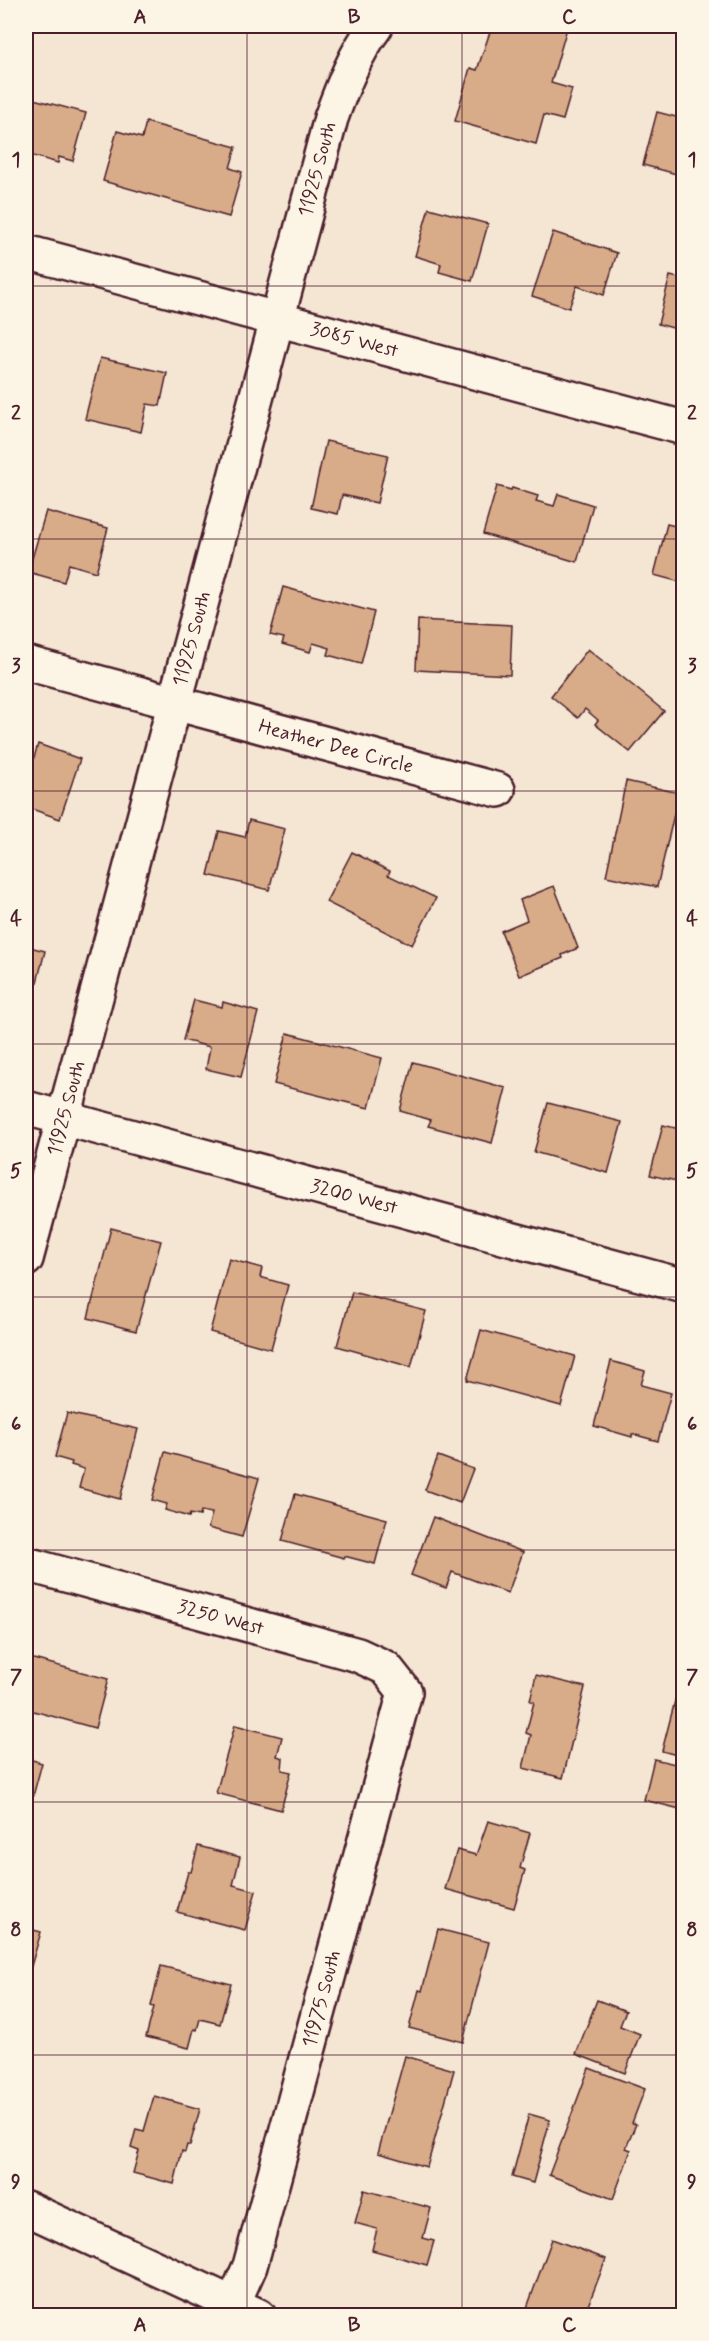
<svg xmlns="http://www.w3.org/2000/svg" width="709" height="2341" font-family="Mynerve,sans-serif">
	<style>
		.building { fill: #d8ac89; stroke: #4a1f2b; stroke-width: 1.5 }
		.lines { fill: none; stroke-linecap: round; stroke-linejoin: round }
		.street-casing { stroke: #4a1f2b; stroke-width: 38 }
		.street { stroke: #fcf5e5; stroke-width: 33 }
		.grid { fill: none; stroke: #4a1f2b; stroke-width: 1.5; stroke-opacity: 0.55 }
		.labels { text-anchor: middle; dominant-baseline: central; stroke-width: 4.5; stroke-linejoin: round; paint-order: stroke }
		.street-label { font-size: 20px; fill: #4a1f2b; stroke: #fcf5e5 }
		.neatline { fill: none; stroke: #4a1f2b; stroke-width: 2 }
		.grid-label { font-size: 20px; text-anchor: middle; font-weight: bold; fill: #4a1f2b }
	</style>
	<rect width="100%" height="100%" fill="#f5e6d3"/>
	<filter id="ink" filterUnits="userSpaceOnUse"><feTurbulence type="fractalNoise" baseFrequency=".0167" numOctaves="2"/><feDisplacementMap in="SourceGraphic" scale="12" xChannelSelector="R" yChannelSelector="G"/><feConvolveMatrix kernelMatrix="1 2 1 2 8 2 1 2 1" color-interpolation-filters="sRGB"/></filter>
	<g filter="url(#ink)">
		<!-- building -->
		<g class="building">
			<polygon points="492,26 559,26 567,28 551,83 572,89 563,120 544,115 536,144 455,121 470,68 477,70"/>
			<polygon points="26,97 86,113 73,161 59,157 58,163 26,154"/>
			<polygon points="657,112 684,119 684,176 643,165"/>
			<polygon points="146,122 236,147 230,168 242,172 229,217 103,181 117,131 142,138"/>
			<polygon points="429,208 488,224 472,281 439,272 441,264 415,256"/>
			<polygon points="553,232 617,253 604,295 577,286 569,308 532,296"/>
			<polygon points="670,276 684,279 684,331 658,324"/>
			<polygon points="100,358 167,373 160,406 147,404 141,432 85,419"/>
			<polygon points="326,441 388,455 377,503 342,495 338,514 311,508"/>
			<polygon points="497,486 511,490 512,488 538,496 536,501 554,506 558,494 593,505 577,562 483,534"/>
			<polygon points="46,511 108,528 96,572 69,564 64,582 28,572"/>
			<polygon points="667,524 684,528 684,583 654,575"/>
			<polygon points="283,587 374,612 361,664 328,655 330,648 313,643 310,652 282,644 284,638 270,635"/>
			<polygon points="418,620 512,625 510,675 416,670"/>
			<polygon points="588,649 664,711 630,752 595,724 598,720 585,709 578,718 551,696"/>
			<polygon points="38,744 80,759 60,819 26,807 26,758 33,761"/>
			<polygon points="626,781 679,793 657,887 606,876"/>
			<polygon points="249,820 285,829 269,890 208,875 219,831 245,837"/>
			<polygon points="352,852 390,871 388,875 436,898 412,945 326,902"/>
			<polygon points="554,886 578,948 562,955 563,958 519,976 501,931 527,920 520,900"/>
			<polygon points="26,946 45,951 32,1002 26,1001"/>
			<polygon points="194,1000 222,1007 223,1002 258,1012 241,1077 206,1069 210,1047 183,1040"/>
			<polygon points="287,1033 382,1058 369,1108 274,1084"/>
			<polygon points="413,1062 506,1088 492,1143 428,1126 431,1120 400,1111"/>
			<polygon points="548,1103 622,1122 608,1173 534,1152"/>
			<polygon points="663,1125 684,1130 684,1191 680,1190 681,1182 650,1175"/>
			<polygon points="111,1228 161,1241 136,1331 88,1318"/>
			<polygon points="229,1259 262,1268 260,1277 288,1285 271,1349 210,1332"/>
			<polygon points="352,1292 426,1311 411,1367 337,1346"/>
			<polygon points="481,1330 575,1356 561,1406 467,1380"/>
			<polygon points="611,1361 645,1371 641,1385 671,1393 658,1441 632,1434 632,1437 594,1426"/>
			<polygon points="67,1413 138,1429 120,1499 79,1488 84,1469 71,1465 72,1462 55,1457"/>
			<polygon points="165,1452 259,1478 242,1537 208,1528 212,1513 201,1511 200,1516 190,1514 189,1517 165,1510 167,1504 152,1500"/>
			<polygon points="438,1456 473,1469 460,1503 425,1490"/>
			<polygon points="295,1494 387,1519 375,1564 344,1556 344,1558 282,1541"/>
			<polygon points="433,1517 523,1552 508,1593 452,1572 446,1588 411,1575"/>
			<polygon points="26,1657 108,1679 95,1728 26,1709"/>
			<polygon points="536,1675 585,1687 563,1778 523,1768 531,1735 526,1733 534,1702 530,1701"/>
			<polygon points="679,1685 684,1686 684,1757 662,1751"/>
			<polygon points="235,1725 282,1737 277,1756 283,1758 282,1770 291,1772 281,1810 216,1793"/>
			<polygon points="26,1758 42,1763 26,1822"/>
			<polygon points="654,1759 684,1766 684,1810 644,1800"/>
			<polygon points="488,1821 530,1833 520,1868 525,1870 514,1908 445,1889 457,1850 476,1855"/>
			<polygon points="198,1846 240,1857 233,1885 256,1891 245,1930 177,1912 188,1872 191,1872"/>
			<polygon points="26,1905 31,1906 26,1925"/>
			<polygon points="26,1928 41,1932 27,1980 26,1979"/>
			<polygon points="438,1929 489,1942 463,2042 409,2028 419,1990 422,1991"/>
			<polygon points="161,1966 231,1984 220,2024 200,2019 197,2030 194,2029 189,2048 146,2037 154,2007 151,2006"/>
			<polygon points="597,2000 626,2011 620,2026 640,2034 625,2073 576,2054"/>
			<polygon points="405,2056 454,2070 427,2167 378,2153"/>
			<polygon points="589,2068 645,2089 632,2123 636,2124 626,2148 631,2150 613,2199 549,2175"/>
			<polygon points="154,2096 200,2109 190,2145 187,2145 185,2152 182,2151 174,2184 133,2173 139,2151 131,2148 136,2129 144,2131"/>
			<polygon points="529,2114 550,2120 533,2183 512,2177"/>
			<polygon points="364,2190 431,2208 423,2238 434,2241 427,2265 372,2250 377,2229 355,2223"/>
			<polygon points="552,2239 606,2259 584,2316 524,2316"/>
		</g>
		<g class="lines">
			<defs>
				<g id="street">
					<path id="s1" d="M26 252 684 428"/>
					<path id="s2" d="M26 663 498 790"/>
					<path id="s3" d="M26 1108 684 1286"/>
					<path id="s4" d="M26 1259 331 118C343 85 355 54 376 26"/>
					<path id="s5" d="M26 1564 358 1655 386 1668 405 1692 250 2266 233 2304"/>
					<polyline points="26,2208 259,2316"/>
				</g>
			</defs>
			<!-- street casing -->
			<use href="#street" class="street-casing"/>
			<!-- street -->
			<use href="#street" class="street"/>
		</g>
	</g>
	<!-- grid -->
	<path class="grid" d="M247 26V2316M462 26V2316M26 286H684M26 539H684M26 791H684M26 1044H684M26 1297H684M26 1550H684M26 1802H684M26 2055H684"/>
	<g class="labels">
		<!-- street labels -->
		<g class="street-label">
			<text stroke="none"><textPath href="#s4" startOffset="1128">11925 South</textPath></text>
			<text stroke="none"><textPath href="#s1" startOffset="340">3085 West</textPath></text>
			<text stroke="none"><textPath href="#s4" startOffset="642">11925 South</textPath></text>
			<text stroke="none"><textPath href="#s2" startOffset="321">Heather Dee Circle</textPath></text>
			<text stroke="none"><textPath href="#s4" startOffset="156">11925 South</textPath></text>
			<text stroke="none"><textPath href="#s3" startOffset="340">3200 West</textPath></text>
			<text stroke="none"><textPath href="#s5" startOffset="202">3250 West</textPath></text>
			<text transform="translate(322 1999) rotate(-75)">11975 South</text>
		</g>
	</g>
	<!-- margin -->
	<rect width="709" height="2341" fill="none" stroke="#fcf5e5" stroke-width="66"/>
	<rect x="33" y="33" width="643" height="2275" class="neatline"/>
	<g class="grid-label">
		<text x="140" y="23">A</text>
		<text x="354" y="23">B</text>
		<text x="569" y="23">C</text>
		<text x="16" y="166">1</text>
		<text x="692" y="166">1</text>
		<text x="16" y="419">2</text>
		<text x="692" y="419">2</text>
		<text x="16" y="672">3</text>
		<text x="692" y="672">3</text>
		<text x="16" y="925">4</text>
		<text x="692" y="925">4</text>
		<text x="16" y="1177">5</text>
		<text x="692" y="1177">5</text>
		<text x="16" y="1430">6</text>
		<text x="692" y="1430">6</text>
		<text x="16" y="1683">7</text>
		<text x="692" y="1683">7</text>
		<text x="16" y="1936">8</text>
		<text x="692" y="1936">8</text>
		<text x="16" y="2188">9</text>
		<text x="692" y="2188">9</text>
		<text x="140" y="2331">A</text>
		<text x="354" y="2331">B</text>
		<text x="569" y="2331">C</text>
	</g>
</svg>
